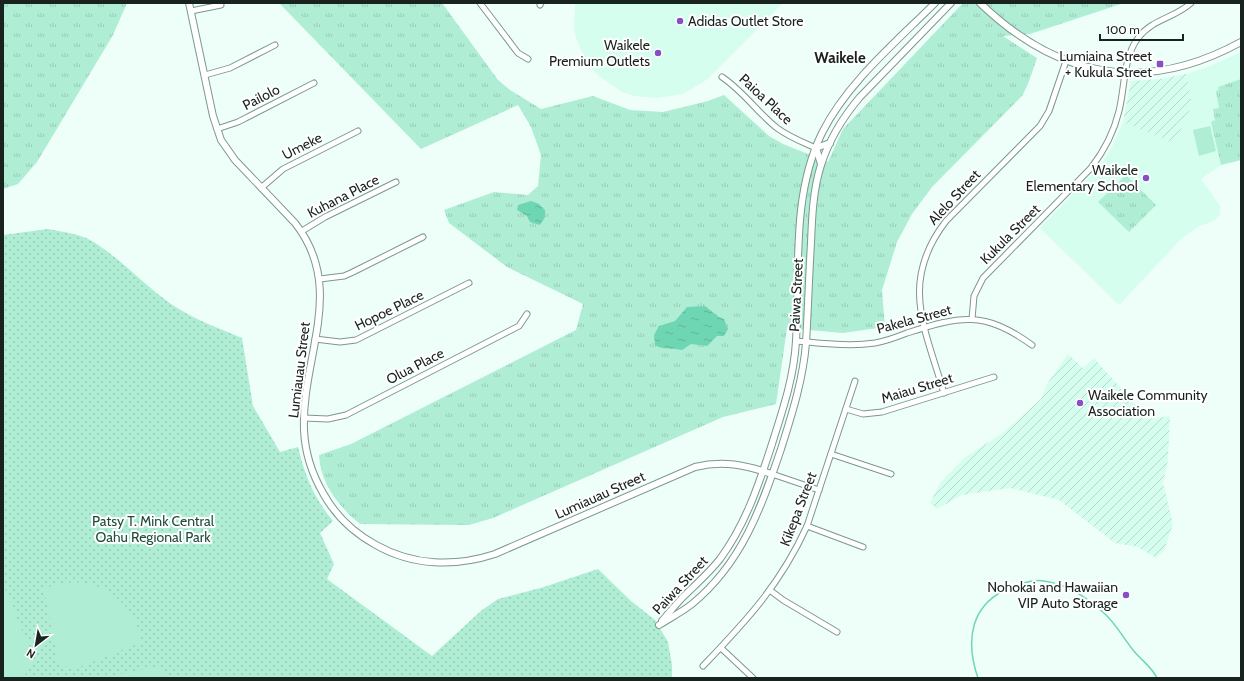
<svg xmlns="http://www.w3.org/2000/svg" width="1244" height="681" font-family="Cabin,sans-serif">
	<style>
		.built { fill: #d6feee }
		.industrial { fill: url(#industrial-furrows) }
		.grass { fill: url(#grass-tufts) }
		.park { fill: url(#park-dots) }
		.pitch { fill: #afedd5 }
		.water { fill: url(#water-ripples) }
		.lines { fill: none; stroke-linecap: round; stroke-linejoin: round }
		.stream { stroke: #6ed6b3; stroke-width: 1.5 }
		.minor-casing { stroke: #7c988d; stroke-width: 7 }
		.tertiary-casing { stroke: #7c988d; stroke-width: 8 }
		.minor { stroke: #fff; stroke-width: 5 }
		.tertiary { stroke: #fff; stroke-width: 6 }
		.poi-dot { fill: #874fc6; stroke: #fff; stroke-width: 1.5 }
		.labels { text-anchor: middle; dominant-baseline: central; stroke-width: 4; stroke-linejoin: round; paint-order: stroke }
		.poi-label { font-size: 14px; fill: #18231f; stroke: #fff; text-anchor: end }
		.street-label { font-size: 14px; fill: #18231f; stroke: #fff }
		.park-label { font-size: 14px; fill: #1f4c3d; stroke: #fff }
		.neighbourhood-label { font-size: 15px; font-weight: bold; fill: #18231f; stroke: #fff }
	</style>
	<defs>
		<pattern id="industrial-furrows" width="10" height="10" patternUnits="userSpaceOnUse"><rect width="10" height="10" fill="#d6feee"/><path d="M-1 1l2-2M0 10L10 0M9 11l2-2" fill="none" stroke="#b7d9cc"/></pattern>
		<pattern id="grass-tufts" width="24" height="20" patternUnits="userSpaceOnUse"><rect width="24" height="20" fill="#afedd5"/><path d="M3 7l-1-3M5 7V3M7 7l1-3M15 17l-1-3M17 17v-4M19 17l1-3" fill="none" stroke="#96cbb6"/></pattern>
		<pattern id="park-dots" width="8" height="8" patternUnits="userSpaceOnUse"><rect width="8" height="8" fill="#afedd5"/><path d="M2 2h.1M6 6h.1" fill="none" stroke="#96cbb6" stroke-width="1.8" stroke-linecap="round"/></pattern>
		<pattern id="water-ripples" width="26" height="14" patternUnits="userSpaceOnUse"><rect width="26" height="14" fill="#6ed6b3"/><path d="M2 4q2-2 4 0t4 0M15 11q2-2 4 0t4 0" fill="none" stroke="#5fb79a"/></pattern>
	</defs>
	<rect width="100%" height="100%" fill="#edfff8"/>
	<!-- built -->
	<g class="built">
		<polygon points="575,3 783,3 708,79 683,94 656,98 634,96 622,92 600,77 591,68 584,57 576,38 574,27"/>
		<polygon points="1241,52 1241,160 1221,165 1201,179 1220,206 1220,214 1215,220 1198,227 1182,238 1119,305 1040,228 1100,166 1112,147 1123,122 1175,143 1192,104 1186,74 1210,66"/>
	</g>
	<!-- industrial -->
	<g class="industrial">
		<polygon points="1186,74 1192,104 1175,144 1123,122 1131,81 1159,79"/>
		<polygon points="1068,354 1083,368 1094,358 1148,419 1170,416 1168,460 1163,483 1173,524 1164,551 1156,558 1138,547 1115,543 1059,500 1010,488 962,495 937,509 930,503 940,483 964,458 1001,434 1041,399 1047,384"/>
	</g>
	<!-- grass -->
	<g class="grass">
		<polygon points="3,3 127,3 113,35 37,162 18,184 3,189"/>
		<path d="M279 3H442L498 80 510 90 541 109 593 96 630 110 663 112 708 101 724 95 769 136 783 144 828 162 843 129 963 3H1124L1030 34 1003 36 1037 58 1028 84 1022 96 932 187 912 214 897 242 882 290 885 327 843 333 787 328 776 404 723 417 493 518 469 525 360 524C339 507 320 483 319 455L351 444 576 330 583 304 507 267 449 223 444 210 494 192 528 195 538 186 541 155 531 127 518 105 421 149Z"/>
		<polygon points="1241,79 1241,160 1221,165 1211,122 1215,120 1213,109 1219,108 1216,91 1219,90 1218,87"/>
		<polygon points="1126,175 1156,205 1129,232 1098,202"/>
	</g>
	<!-- park -->
	<path class="park" d="M48 229C62 232 78 233 92 241 121 259 143 284 171 304 193 319 218 328 242 338L253 406 280 452 298 447C305 476 314 498 333 521L320 533 334 564 327 579 432 656 482 610 498 599 544 587 598 569 631 601 655 620 668 642 672 665V678H3V235Z"/>
	<!-- pitch -->
	<g class="pitch">
		<polygon points="1210,126 1216,151 1199,156 1193,130"/>
		<path d="M73 582C109 584 135 606 142 642L72 670 58 662 44 589 53 585Z"/>
		<polygon points="3,583 34,660 26,674 3,678"/>
		<polygon points="159,666 165,678 102,678"/>
	</g>
	<!-- water -->
	<g class="water">
		<polygon points="531,201 539,204 545,210 545,217 540,225 530,222 527,216 517,210 518,205"/>
		<path d="M705 306 719 317 724 319 728 329 724 336H717L707 346 691 344 682 350C673 348 661 350 655 345L654 335 659 326 675 321 687 307Z"/>
	</g>
	<g class="lines">
		<!-- stream -->
		<path class="stream" d="M978 678C965 640 970 603 1012 587 1022 583 1033 579 1044 581 1067 584 1089 599 1105 614 1116 624 1124 639 1133 650 1141 660 1152 667 1157 678"/>
		<defs>
			<g id="minor">
				<polyline points="480,3 518,53 528,59"/>
				<polyline points="540,5 541,3"/>
				<polyline points="191,11 221,5"/>
				<polyline points="205,75 230,68 275,45"/>
				<path d="M722 77C743 91 757 112 777 128 789 137 802 142 816 148"/>
				<polyline points="217,129 238,122 314,83"/>
				<polyline points="261,188 283,169 358,131"/>
				<polyline points="302,231 325,217 396,182"/>
				<polyline points="320,279 344,276 353,272 423,237"/>
				<path d="M972 319 974 296 983 278 1091 168C1104 151 1114 132 1119 111 1125 87 1123 58 1138 38 1152 19 1175 18 1191 3"/>
				<polyline points="315,339 340,342 356,340 469,283"/>
				<path d="M796 341C821 343 849 347 875 343 886 341 897 337 907 333 961 316 983 310 1032 345"/>
				<path d="M944 393C925 328 899 282 946 221L1040 126 1049 111 1066 61"/>
				<polyline points="846,409 863,414 882,412 994,377"/>
				<polyline points="304,418 328,419 346,415 519,326 527,314"/>
				<polyline points="831,454 891,474"/>
				<polyline points="772,474 819,490"/>
				<polyline points="807,526 863,547"/>
				<polyline points="771,591 783,600 837,632"/>
				<polyline points="721,648 753,678"/>
				<path d="M703 666C747 620 780 585 807 526L855 381"/>
			</g>
			<g id="tertiary">
				<path d="M189 3 213 116 221 140 235 160 295 223C347 289 301 357 304 430 305 452 312 474 323 493 335 515 354 533 376 545 413 566 455 567 495 554L695 467C723 460 745 465 772 474"/>
				<path d="M980 3C1058 78 1144 95 1241 42"/>
				<polyline points="821,164 816,148 830,143"/>
				<path d="M662 621C669 613 676 604 683 597 696 584 709 573 720 559 745 525 758 487 771 447 782 412 794 378 796 341 800 272 791 196 822 133 847 83 896 42 935 3"/>
				<path d="M659 625C670 618 682 612 692 604 742 563 761 508 781 449 792 414 803 380 806 343 808 310 809 276 811 243 812 217 813 190 821 165 829 140 843 117 860 97L951 3"/>
			</g>
		</defs>
		<!-- minor casing -->
		<use href="#minor" class="minor-casing"/>
		<!-- tertiary casing -->
		<use href="#tertiary" class="tertiary-casing"/>
		<!-- minor -->
		<use href="#minor" class="minor"/>
		<!-- tertiary -->
		<use href="#tertiary" class="tertiary"/>
	</g>
	<!-- markers -->
	<g class="poi-dot">
		<circle cx="680" cy="21" r="4"/>
		<circle cx="658" cy="53" r="4"/>
		<rect x="1156" y="60" width="8" height="8" rx="2"/>
		<circle cx="1146" cy="178" r="4"/>
		<circle cx="1080" cy="403" r="4"/>
		<circle cx="1126" cy="595" r="4"/>
	</g>
	<g class="labels">
		<!-- poi labels -->
		<g class="poi-label">
			<text x="688" y="21" text-anchor="start">Adidas Outlet Store</text>
			<text x="650" y="45">Waikele<tspan x="650" dy="16">Premium Outlets</tspan></text>
			<text x="1152" y="56">Lumiaina Street<tspan x="1152" dy="16">+ Kukula Street</tspan></text>
			<text x="1138" y="170">Waikele<tspan x="1138" dy="16">Elementary School</tspan></text>
			<text x="1088" y="395" text-anchor="start">Waikele Community<tspan x="1088" dy="16">Association</tspan></text>
			<text x="1118" y="587">Nohokai and Hawaiian<tspan x="1118" dy="16">VIP Auto Storage</tspan></text>
		</g>
		<!-- street labels -->
		<g class="street-label">
			<text transform="translate(261 97) rotate(-27)">Pailolo</text>
			<text transform="translate(766 99) rotate(43)">Paioa Place</text>
			<text transform="translate(302 146) rotate(-27)">Umeke</text>
			<text transform="translate(343 196) rotate(-27)">Kuhana Place</text>
			<text transform="translate(954 197) rotate(-47)">Alelo Street</text>
			<text transform="translate(1010 234) rotate(-45)">Kukula Street</text>
			<text transform="translate(796 295) rotate(-87)">Paiwa Street</text>
			<text transform="translate(389 310) rotate(-26)">Hopoe Place</text>
			<text transform="translate(914 319) rotate(-15)">Pakela Street</text>
			<text transform="translate(415 366) rotate(-27)">Olua Place</text>
			<text transform="translate(299 370) rotate(-83)">Lumiauau Street</text>
			<text transform="translate(917 388) rotate(-17)">Maiau Street</text>
			<text transform="translate(600 495) rotate(-24)">Lumiauau Street</text>
			<text transform="translate(798 509) rotate(-69)">Kikepa Street</text>
			<text transform="translate(680 585) rotate(-47)">Paiwa Street</text>
		</g>
		<!-- park labels -->
		<g class="park-label">
			<text x="153" y="521">Patsy T. Mink Central<tspan x="153" dy="16">Oahu Regional Park</tspan></text>
		</g>
		<!-- neighbourhood labels -->
		<g class="neighbourhood-label">
			<text x="840" y="58">Waikele</text>
		</g>
	</g>
	<!-- border -->
	<rect width="1244" height="681" fill="none" stroke="#18231f" stroke-width="8"/>
	<!-- north arrow -->
	<g transform="translate(36 645) rotate(211)" stroke="#ffffff" stroke-width="3" paint-order="stroke">
	<path d="M0-3L7 15L0 10L-7 15Z" fill="#18231f"/>
	<text y="-6" font-size="11" font-weight="bold" text-anchor="middle" fill="#18231f">N</text>
	</g>
	<!-- scale -->
	<path d="M1100 34v6h83v-6" fill="none" stroke="#18231f" stroke-width="2"/>
	<text x="1106" y="34" font-size="12" fill="#18231f" stroke="#ffffff" stroke-width="3" paint-order="stroke">100 m</text>
</svg>
